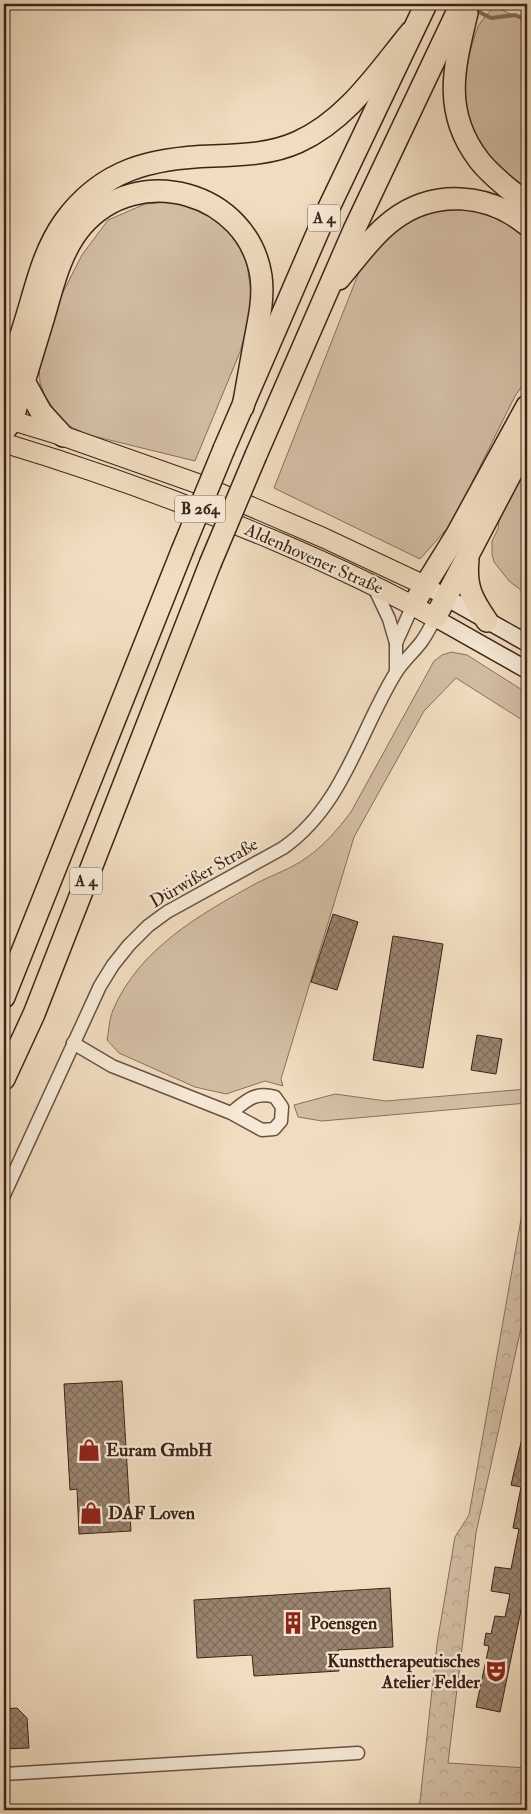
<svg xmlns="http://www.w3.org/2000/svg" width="531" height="1814" font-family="'IM FELL Double Pica',serif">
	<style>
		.grass { fill: #d2bda3; stroke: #88705e }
		.forest { fill: url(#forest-crowns); stroke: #88705e }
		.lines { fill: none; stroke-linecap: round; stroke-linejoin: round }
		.stream { stroke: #846d5a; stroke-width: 4 }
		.building { fill: url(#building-cross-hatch); stroke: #3d2418 }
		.street-casing { stroke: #6a5242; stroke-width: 15 }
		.secondary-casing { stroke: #3d2418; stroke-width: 19 }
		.primary-casing { stroke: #3d2418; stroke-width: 21 }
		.highway-casing { stroke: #3d2418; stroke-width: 24 }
		.street { stroke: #f5e8d5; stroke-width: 12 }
		.secondary { stroke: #f5e8d5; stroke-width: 16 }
		.primary { stroke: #f0dcbf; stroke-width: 19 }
		.highway { stroke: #f0dcbf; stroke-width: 21 }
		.highway-bridge-casing { stroke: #3d2418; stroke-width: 24; stroke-linecap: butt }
		.highway-bridge { stroke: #f0dcbf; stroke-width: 21 }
		.labels { text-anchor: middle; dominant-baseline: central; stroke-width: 4.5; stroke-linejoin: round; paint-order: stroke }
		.shield { fill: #f5e8d5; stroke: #745f51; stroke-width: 1 }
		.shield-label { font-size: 16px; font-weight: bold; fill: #3d2418 }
		.street-label { font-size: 18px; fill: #3d2418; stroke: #f5e8d5 }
		.poi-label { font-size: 18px; font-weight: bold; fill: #3d2418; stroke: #f5e8d5; text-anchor: start }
	</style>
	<defs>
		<pattern id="forest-crowns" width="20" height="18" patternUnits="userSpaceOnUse" patternTransform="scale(1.25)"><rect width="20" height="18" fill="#d2bda3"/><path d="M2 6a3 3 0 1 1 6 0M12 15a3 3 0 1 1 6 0" fill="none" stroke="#b5a28c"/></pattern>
		<pattern id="building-cross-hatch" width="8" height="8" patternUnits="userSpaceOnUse" patternTransform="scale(1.25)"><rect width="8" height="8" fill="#9a846f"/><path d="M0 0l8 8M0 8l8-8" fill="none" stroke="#7f6c5a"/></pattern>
	</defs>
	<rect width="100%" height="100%" fill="#f0dcbf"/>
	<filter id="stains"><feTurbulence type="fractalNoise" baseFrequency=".004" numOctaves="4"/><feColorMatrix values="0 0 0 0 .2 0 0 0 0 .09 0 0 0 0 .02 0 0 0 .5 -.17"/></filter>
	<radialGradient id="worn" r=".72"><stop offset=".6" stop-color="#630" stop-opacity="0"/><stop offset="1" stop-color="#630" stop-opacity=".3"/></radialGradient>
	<!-- grass -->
	<g class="grass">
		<path d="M494 6 527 22V193C501 171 476 145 464 113 458 98 471 43 478 27 481 20 489 13 494 6Z"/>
		<polygon points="179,201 195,206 229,227 245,251 253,305 240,352 195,461 89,435 69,426 59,417 45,396 40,383 39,365 57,304 82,255 108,220 145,204"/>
		<polygon points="434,209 463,209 492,215 527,236 527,379 515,396 452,523 420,559 274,488 359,272 393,228"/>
		<polygon points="527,459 527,595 509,581 494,562 492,554 492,541 498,529 500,512"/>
		<path d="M451 652 467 655 527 693V723L456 678 424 711 354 837 281 1079 283 1086 265 1081 226 1094 195 1087 119 1053 107 1040C109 1031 109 1019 113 1010 139 949 199 915 255 884 272 875 291 869 306 858 324 846 338 829 351 812L434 661 442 655Z"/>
		<polygon points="527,1089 527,1103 322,1121 298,1117 294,1105 335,1094 386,1101"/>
	</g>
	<!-- forest -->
	<polygon class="forest" points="527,1185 527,1319 523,1319 476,1533 448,1763 527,1768 527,1810 419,1810 437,1644 455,1537 469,1515"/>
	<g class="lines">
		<!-- stream -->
		<polyline class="stream" points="473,9 491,18 515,15 527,20"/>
	</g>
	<!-- building -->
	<g class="building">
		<polygon points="333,914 358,922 337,990 311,982"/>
		<polygon points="393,936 443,944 423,1068 373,1060"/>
		<polygon points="477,1035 502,1039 496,1074 471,1070"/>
		<polygon points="122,1381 131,1531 79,1534 77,1489 70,1490 64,1384"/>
		<polygon points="523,1434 527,1434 527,1581 500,1712 476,1707 489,1646 484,1645 486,1633 491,1634 495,1616 505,1617 510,1594 491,1591 495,1567 511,1569 519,1529 513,1528 521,1487 511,1485"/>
		<polygon points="390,1588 393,1647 338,1650 339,1671 254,1676 252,1655 197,1658 194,1600"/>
		<polygon points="17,1708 27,1718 29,1748 4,1749 4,1709"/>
	</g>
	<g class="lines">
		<defs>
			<g id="street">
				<polyline points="372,583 389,619 396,643"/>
				<polyline points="396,672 396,643 413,605"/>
				<path d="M73 1043 112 1066 231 1113 262 1130 274 1129 281 1121 282 1107 275 1097C255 1091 246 1101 231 1113"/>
				<path d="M4 1195 100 986 113 965 129 945 148 926 167 912 283 848C343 806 359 733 395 674 402 662 414 652 422 641 427 634 431 626 435 618"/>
				<polyline points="4,1774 358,1753"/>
			</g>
			<g id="secondary">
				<polyline points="424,585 527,643"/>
				<polyline points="435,618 527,670"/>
			</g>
			<g id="primary">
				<polyline points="4,418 63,436 196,483 324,538 424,585"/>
				<path d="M4 443C97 471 188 504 278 542 332 565 384 589 435 618"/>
			</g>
			<g id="highway">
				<path d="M467 13C454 67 442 112 479 160 492 177 511 190 527 204"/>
				<path d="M339 279C356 259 372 236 393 220 434 189 488 193 527 225"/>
				<polyline points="24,381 41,412 63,436"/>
				<path d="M4 385C14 357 23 330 31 302 39 274 47 246 64 222 102 169 152 158 213 156 242 155 272 154 298 142 347 120 378 72 411 32"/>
				<path d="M4 431 12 421C22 388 32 355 42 323 52 290 59 253 82 226 138 161 248 192 261 276 264 298 259 319 255 340 251 363 247 385 243 407"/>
				<polyline points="224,449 323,220 426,4"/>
				<polyline points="256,455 354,230 461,4"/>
				<path d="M468 559C465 587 472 599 487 621"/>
				<polyline points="413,605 457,534 527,406"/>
				<polyline points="435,618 527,443"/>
				<polyline points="4,997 182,551"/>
				<polyline points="4,1079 34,1014 210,564"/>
			</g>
		</defs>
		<!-- street casing -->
		<use href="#street" class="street-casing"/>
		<!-- secondary casing -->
		<use href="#secondary" class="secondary-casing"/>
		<!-- primary casing -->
		<use href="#primary" class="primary-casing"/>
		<!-- highway casing -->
		<use href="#highway" class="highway-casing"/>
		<!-- street -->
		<use href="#street" class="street"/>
		<!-- secondary -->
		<use href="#secondary" class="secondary"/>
		<!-- primary -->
		<use href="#primary" class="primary"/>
		<!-- highway -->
		<use href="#highway" class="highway"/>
		<defs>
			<g id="highway-bridge">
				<polyline points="182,551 224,449"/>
				<polyline points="210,564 256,455"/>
			</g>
		</defs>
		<!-- highway-bridge casing -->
		<use href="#highway-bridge" class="highway-bridge-casing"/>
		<!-- highway-bridge -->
		<use href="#highway-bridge" class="highway-bridge"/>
	</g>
	<!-- icons -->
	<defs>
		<symbol id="shop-bare" viewBox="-9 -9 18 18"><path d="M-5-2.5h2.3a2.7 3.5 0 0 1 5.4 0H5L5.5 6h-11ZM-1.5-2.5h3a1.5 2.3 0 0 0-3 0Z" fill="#8f2418" stroke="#f5e8d5" stroke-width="2.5" paint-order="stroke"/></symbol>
		<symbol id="building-bare" viewBox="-9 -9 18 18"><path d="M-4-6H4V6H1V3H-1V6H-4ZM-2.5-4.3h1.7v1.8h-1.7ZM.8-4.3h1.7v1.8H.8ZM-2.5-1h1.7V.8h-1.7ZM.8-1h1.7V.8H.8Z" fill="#8f2418" stroke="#f5e8d5" stroke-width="2.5" paint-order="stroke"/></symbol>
		<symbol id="theatre-bare" viewBox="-9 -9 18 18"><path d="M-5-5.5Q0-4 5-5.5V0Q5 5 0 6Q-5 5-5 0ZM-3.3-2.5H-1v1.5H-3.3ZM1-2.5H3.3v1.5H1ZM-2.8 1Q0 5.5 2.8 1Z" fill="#8f2418" stroke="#f5e8d5" stroke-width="2.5" paint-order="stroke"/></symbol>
	</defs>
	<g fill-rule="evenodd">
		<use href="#shop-bare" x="73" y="1434" width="32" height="32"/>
		<use href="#shop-bare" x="75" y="1497" width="32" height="32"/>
		<use href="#building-bare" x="277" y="1607" width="32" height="32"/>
		<use href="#theatre-bare" x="480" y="1655" width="32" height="32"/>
	</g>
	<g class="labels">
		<!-- shield labels -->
		<g class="shield">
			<rect x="308" y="204.5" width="32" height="27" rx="4"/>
			<rect x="175" y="495.5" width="50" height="27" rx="4"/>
			<rect x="70" y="867.5" width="32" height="27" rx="4"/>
		</g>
		<g class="shield-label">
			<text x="324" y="218">A 4</text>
			<text x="200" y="509">B 264</text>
			<text x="86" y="881">A 4</text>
		</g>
		<!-- street labels -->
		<g class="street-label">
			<text transform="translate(314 559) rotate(24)">Aldenhovener Straße</text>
			<text transform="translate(204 873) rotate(-30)">Dürwißer Straße</text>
		</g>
		<!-- poi labels -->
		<g class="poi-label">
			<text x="106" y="1450">Euram GmbH</text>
			<text x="108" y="1513">DAF Loven</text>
			<text x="310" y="1623">Poensgen</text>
			<text x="480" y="1661" text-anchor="end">Kunsttherapeutisches<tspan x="480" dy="21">Atelier Felder</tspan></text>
		</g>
	</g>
	<!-- margin -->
	<rect width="531" height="1814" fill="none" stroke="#f0dcbf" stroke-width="20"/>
	<rect x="5" y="5" width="521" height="1804" fill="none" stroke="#3d2418" stroke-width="2.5"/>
	<rect x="10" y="10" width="511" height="1794" fill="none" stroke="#3d2418"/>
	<rect width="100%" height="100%" filter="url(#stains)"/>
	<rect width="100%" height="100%" fill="url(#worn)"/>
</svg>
